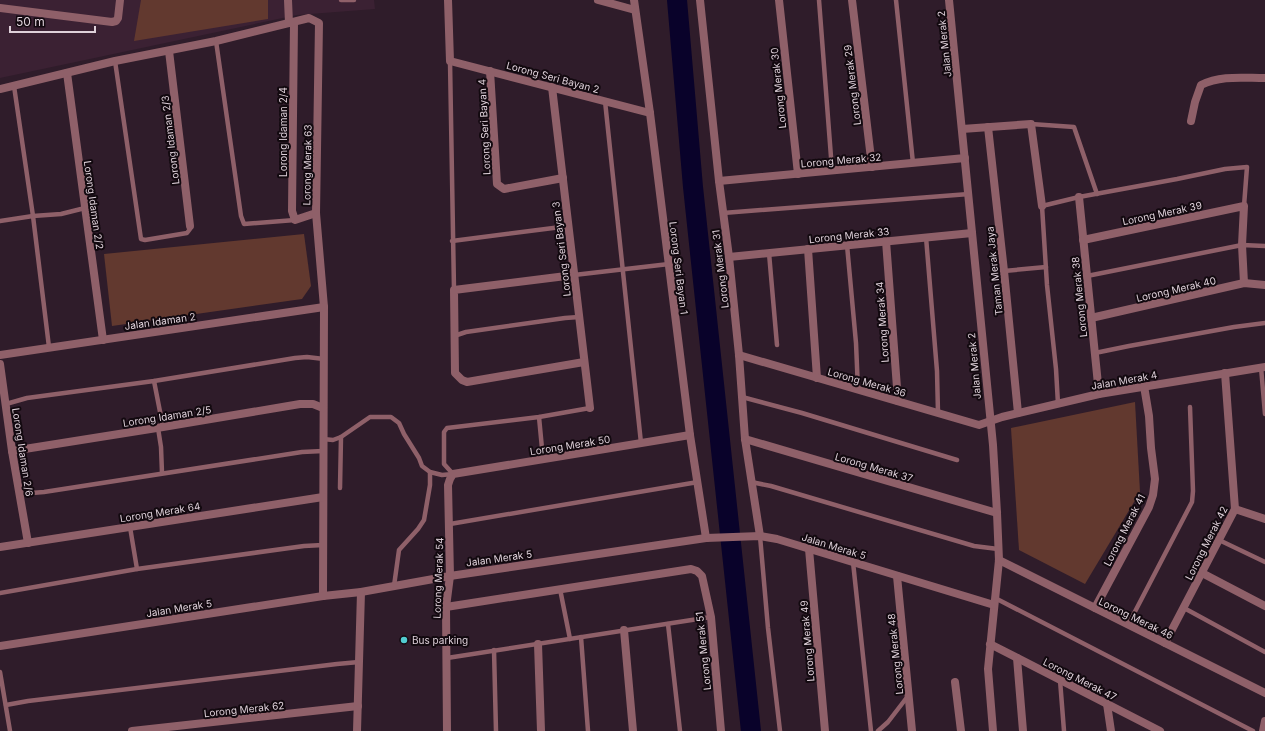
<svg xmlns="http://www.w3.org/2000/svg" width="1265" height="731" font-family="Inter,sans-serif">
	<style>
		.built { fill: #3b2133 }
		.green { fill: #62392f }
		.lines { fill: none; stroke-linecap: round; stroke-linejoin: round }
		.river { stroke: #09022a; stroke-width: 20 }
		.service { stroke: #8f6069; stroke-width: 4.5 }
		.minor { stroke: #8f6069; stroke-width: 8 }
		.poi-dot { fill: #52ccd0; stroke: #12090f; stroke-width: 1.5 }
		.labels { text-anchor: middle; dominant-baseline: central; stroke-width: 4; stroke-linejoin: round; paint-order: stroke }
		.street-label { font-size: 10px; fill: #dfd1da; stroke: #12090f }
		.poi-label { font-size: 10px; fill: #dfd1da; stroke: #12090f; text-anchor: start }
	</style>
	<rect width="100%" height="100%" fill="#2f1c2a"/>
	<!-- built -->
	<polygon class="built" points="0,0 374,0 375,9 297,15 0,78"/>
	<!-- green -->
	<g class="green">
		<polygon points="141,0 268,0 268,19 134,41"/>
		<polygon points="304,234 311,286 302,299 112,326 104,254"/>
		<polygon points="1135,402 1140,492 1085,584 1019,550 1011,428"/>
	</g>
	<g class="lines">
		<!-- river -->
		<polyline class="river" points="677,0 693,187 751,731"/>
		<!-- service -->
		<g class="service">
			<polyline points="341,0 354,0"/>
			<polyline points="819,0 832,170"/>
			<polyline points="896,0 913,163"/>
			<polyline points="216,41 241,216 244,224 295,220"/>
			<polyline points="115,61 141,239 145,240 187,233 190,229 190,226"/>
			<polyline points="450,61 454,290"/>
			<polyline points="14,86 33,216 49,347"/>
			<polyline points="605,101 641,443"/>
			<polyline points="1031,124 1074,127 1097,194"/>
			<polyline points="723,213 969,194"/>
			<polyline points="0,221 33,216 61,214 85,208"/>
			<polyline points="926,237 937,371 938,413"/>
			<polyline points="452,241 569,226"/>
			<polyline points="847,245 856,343 858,390"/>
			<polyline points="769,253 777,345"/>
			<polyline points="1004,271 1046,267"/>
			<polyline points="574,275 669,264"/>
			<polyline points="1087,276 1242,245 1265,246"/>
			<polyline points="454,336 466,332 565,318 579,317"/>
			<polyline points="1095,353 1129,346 1234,327 1265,323"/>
			<polyline points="1261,367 1265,414"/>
			<polyline points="154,381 163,427"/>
			<polyline points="742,397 802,413 957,460"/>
			<polyline points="6,404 27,398 154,381 295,358 307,357 324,359"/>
			<polyline points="1058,404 1056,369 1047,285 1042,206 1079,197 1177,179 1225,169 1247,167 1244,206"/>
			<polyline points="539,417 543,459"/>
			<polyline points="158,428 161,447 162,473"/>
			<polyline points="323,439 333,440 341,437 370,417 391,417 399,423 404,434 419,458 422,466 430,472 442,475 453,474"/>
			<polyline points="453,474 444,464 444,432 447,428 539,417 590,408"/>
			<polyline points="751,482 771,486 974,546 998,549"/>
			<polyline points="340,488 341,437"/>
			<polyline points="19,494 44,492 302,452 323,451"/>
			<polyline points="450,524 698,482"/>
			<polyline points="130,527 137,569"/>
			<polyline points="760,536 768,628 780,731"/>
			<polyline points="1219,540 1265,562"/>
			<polyline points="853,562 871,731"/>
			<polyline points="394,586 399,550 418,529 424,520 430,485 430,472"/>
			<polyline points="560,589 570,639"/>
			<polyline points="0,593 137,569 304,546 323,545"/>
			<polyline points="995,598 1253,731"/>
			<polyline points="1184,608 1265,652"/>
			<polyline points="668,624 680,731"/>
			<polyline points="1128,625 1192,502 1193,491 1190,407"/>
			<polyline points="581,637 588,731"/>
			<polyline points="494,650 496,731"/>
			<polyline points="447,658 711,617"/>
			<polyline points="0,672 10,731"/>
			<polyline points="1060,680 1064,731"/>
			<polyline points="6,705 28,701 337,664 359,662"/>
			<polyline points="878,731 888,722 908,696"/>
		</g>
		<!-- minor -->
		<g class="minor">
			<polyline points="288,0 289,23"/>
			<polyline points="448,0 450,61 650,113"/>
			<polyline points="598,0 635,10"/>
			<polyline points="634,0 650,113 690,435 706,538"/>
			<polyline points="700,0 719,181 729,257 739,355 745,439 760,536"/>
			<polyline points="779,0 798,174"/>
			<polyline points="852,0 872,167"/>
			<polyline points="949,0 993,445 997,513 999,560 988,669 993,731"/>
			<polyline points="0,8 112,22 116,21 118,18 120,0"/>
			<polyline points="294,22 292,211 295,220 316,213"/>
			<polyline points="169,51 190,226"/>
			<polyline points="490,71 497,184 504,189 563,178"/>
			<polyline points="67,73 103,340"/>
			<polyline points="552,87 590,408"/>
			<polyline points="0,89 115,61 216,41 309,18 319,23 316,213 324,307 323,596"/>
			<path d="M1191 121 1195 102 1201 85C1221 75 1242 78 1265 78"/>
			<polyline points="988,127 1004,271 1018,413"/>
			<polyline points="962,129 1031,124 1042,206"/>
			<polyline points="719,181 965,158"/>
			<polyline points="1079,197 1099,394"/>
			<polyline points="1083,240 1244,206 1242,245 1244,283"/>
			<polyline points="886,241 898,401"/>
			<polyline points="808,249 817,378"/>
			<polyline points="729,257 972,233"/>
			<polyline points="574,275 454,290 455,373 462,380 467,382 584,362"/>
			<polyline points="1091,318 1244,283 1265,285"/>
			<polyline points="0,355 324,307"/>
			<polyline points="739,355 979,425 1002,417 1099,394 1265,367"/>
			<polyline points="0,364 12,451 28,543"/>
			<polyline points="745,439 997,513"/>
			<polyline points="12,451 163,427 300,404 313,404 323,408"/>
			<polyline points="1235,509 1265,519"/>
			<polyline points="0,547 323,497"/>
			<polyline points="809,549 825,731"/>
			<polyline points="999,560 1265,693"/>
			<polyline points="1202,573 1265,606"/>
			<polyline points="897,576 912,731"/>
			<polyline points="446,607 691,569 697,571 702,576 711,617 721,731"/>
			<polyline points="1095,608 1149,507 1153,495 1155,479 1151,448 1149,416 1144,386"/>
			<polyline points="624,630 633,731"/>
			<polyline points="1165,643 1235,509 1225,373"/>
			<polyline points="538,644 541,731"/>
			<polyline points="990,644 1160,731"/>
			<polyline points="0,646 323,596 361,592 450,576 706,538 760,536 777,539 994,605"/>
			<polyline points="1017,658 1023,731"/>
			<polyline points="955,682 961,731"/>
			<polyline points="1107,704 1111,731"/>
			<polyline points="132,731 358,706"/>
			<polyline points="357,731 361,592"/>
			<polyline points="447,731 446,607 450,576 448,485 450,479 453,474 690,435"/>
			<polyline points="1263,731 1265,721"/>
		</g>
	</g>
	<!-- markers -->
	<circle class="poi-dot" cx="404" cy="640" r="4"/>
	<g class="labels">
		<!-- street labels -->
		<g class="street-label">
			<text transform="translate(944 44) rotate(-96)">Jalan Merak 2</text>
			<text transform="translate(553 77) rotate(15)">Lorong Seri Bayan 2</text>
			<text transform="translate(852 85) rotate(-97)">Lorong Merak 29</text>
			<text transform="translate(778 88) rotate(-96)">Lorong Merak 30</text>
			<text transform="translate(484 127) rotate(-93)">Lorong Seri Bayan 4</text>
			<text transform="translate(283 132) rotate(-90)">Lorong Idaman 2/4</text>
			<text transform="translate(170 140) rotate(-97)">Lorong Idaman 2/3</text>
			<text transform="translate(841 160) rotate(-5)">Lorong Merak 32</text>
			<text transform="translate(307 165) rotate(-89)">Lorong Merak 63</text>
			<text transform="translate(94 205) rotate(82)">Lorong Idaman 2/2</text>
			<text transform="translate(1162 213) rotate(-12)">Lorong Merak 39</text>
			<text transform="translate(849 235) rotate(-6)">Lorong Merak 33</text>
			<text transform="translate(561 249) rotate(-97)">Lorong Seri Bayan 3</text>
			<text transform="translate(679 268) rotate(83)">Lorong Seri Bayan 1</text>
			<text transform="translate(720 269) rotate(-97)">Lorong Merak 31</text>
			<text transform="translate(994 271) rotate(-96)">Taman Merak Jaya</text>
			<text transform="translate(1176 289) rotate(-13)">Lorong Merak 40</text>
			<text transform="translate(1079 297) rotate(-96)">Lorong Merak 38</text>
			<text transform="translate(160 321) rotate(-8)">Jalan Idaman 2</text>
			<text transform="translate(882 322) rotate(-94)">Lorong Merak 34</text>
			<text transform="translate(974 366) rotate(-95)">Jalan Merak 2</text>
			<text transform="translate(1124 380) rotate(-10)">Jalan Merak 4</text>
			<text transform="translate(867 382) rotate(16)">Lorong Merak 36</text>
			<text transform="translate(167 416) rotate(-9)">Lorong Idaman 2/5</text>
			<text transform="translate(570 445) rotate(-9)">Lorong Merak 50</text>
			<text transform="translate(23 452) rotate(81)">Lorong Idaman 2/6</text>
			<text transform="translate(874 467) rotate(16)">Lorong Merak 37</text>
			<text transform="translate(160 512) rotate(-9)">Lorong Merak 64</text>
			<text transform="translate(1124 530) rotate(-63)">Lorong Merak 41</text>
			<text transform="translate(1206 543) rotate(-63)">Lorong Merak 42</text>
			<text transform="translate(834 546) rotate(17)">Jalan Merak 5</text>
			<text transform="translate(499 558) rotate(-8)">Jalan Merak 5</text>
			<text transform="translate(438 578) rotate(-88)">Lorong Merak 54</text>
			<text transform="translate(179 608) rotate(-9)">Jalan Merak 5</text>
			<text transform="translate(1136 618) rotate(26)">Lorong Merak 46</text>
			<text transform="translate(807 641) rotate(-95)">Lorong Merak 49</text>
			<text transform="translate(703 651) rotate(-96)">Lorong Merak 51</text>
			<text transform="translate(895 654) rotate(-96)">Lorong Merak 48</text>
			<text transform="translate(1080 679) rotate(27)">Lorong Merak 47</text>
			<text transform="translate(244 709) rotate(-6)">Lorong Merak 62</text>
		</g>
		<!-- poi labels -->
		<g class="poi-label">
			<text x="412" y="640">Bus parking</text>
		</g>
	</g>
	<!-- scale -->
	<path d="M10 26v6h85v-6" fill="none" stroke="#dfd1da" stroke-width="2"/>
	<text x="16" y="26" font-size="12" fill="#dfd1da" stroke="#12090f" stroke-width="3" paint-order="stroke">50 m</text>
</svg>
